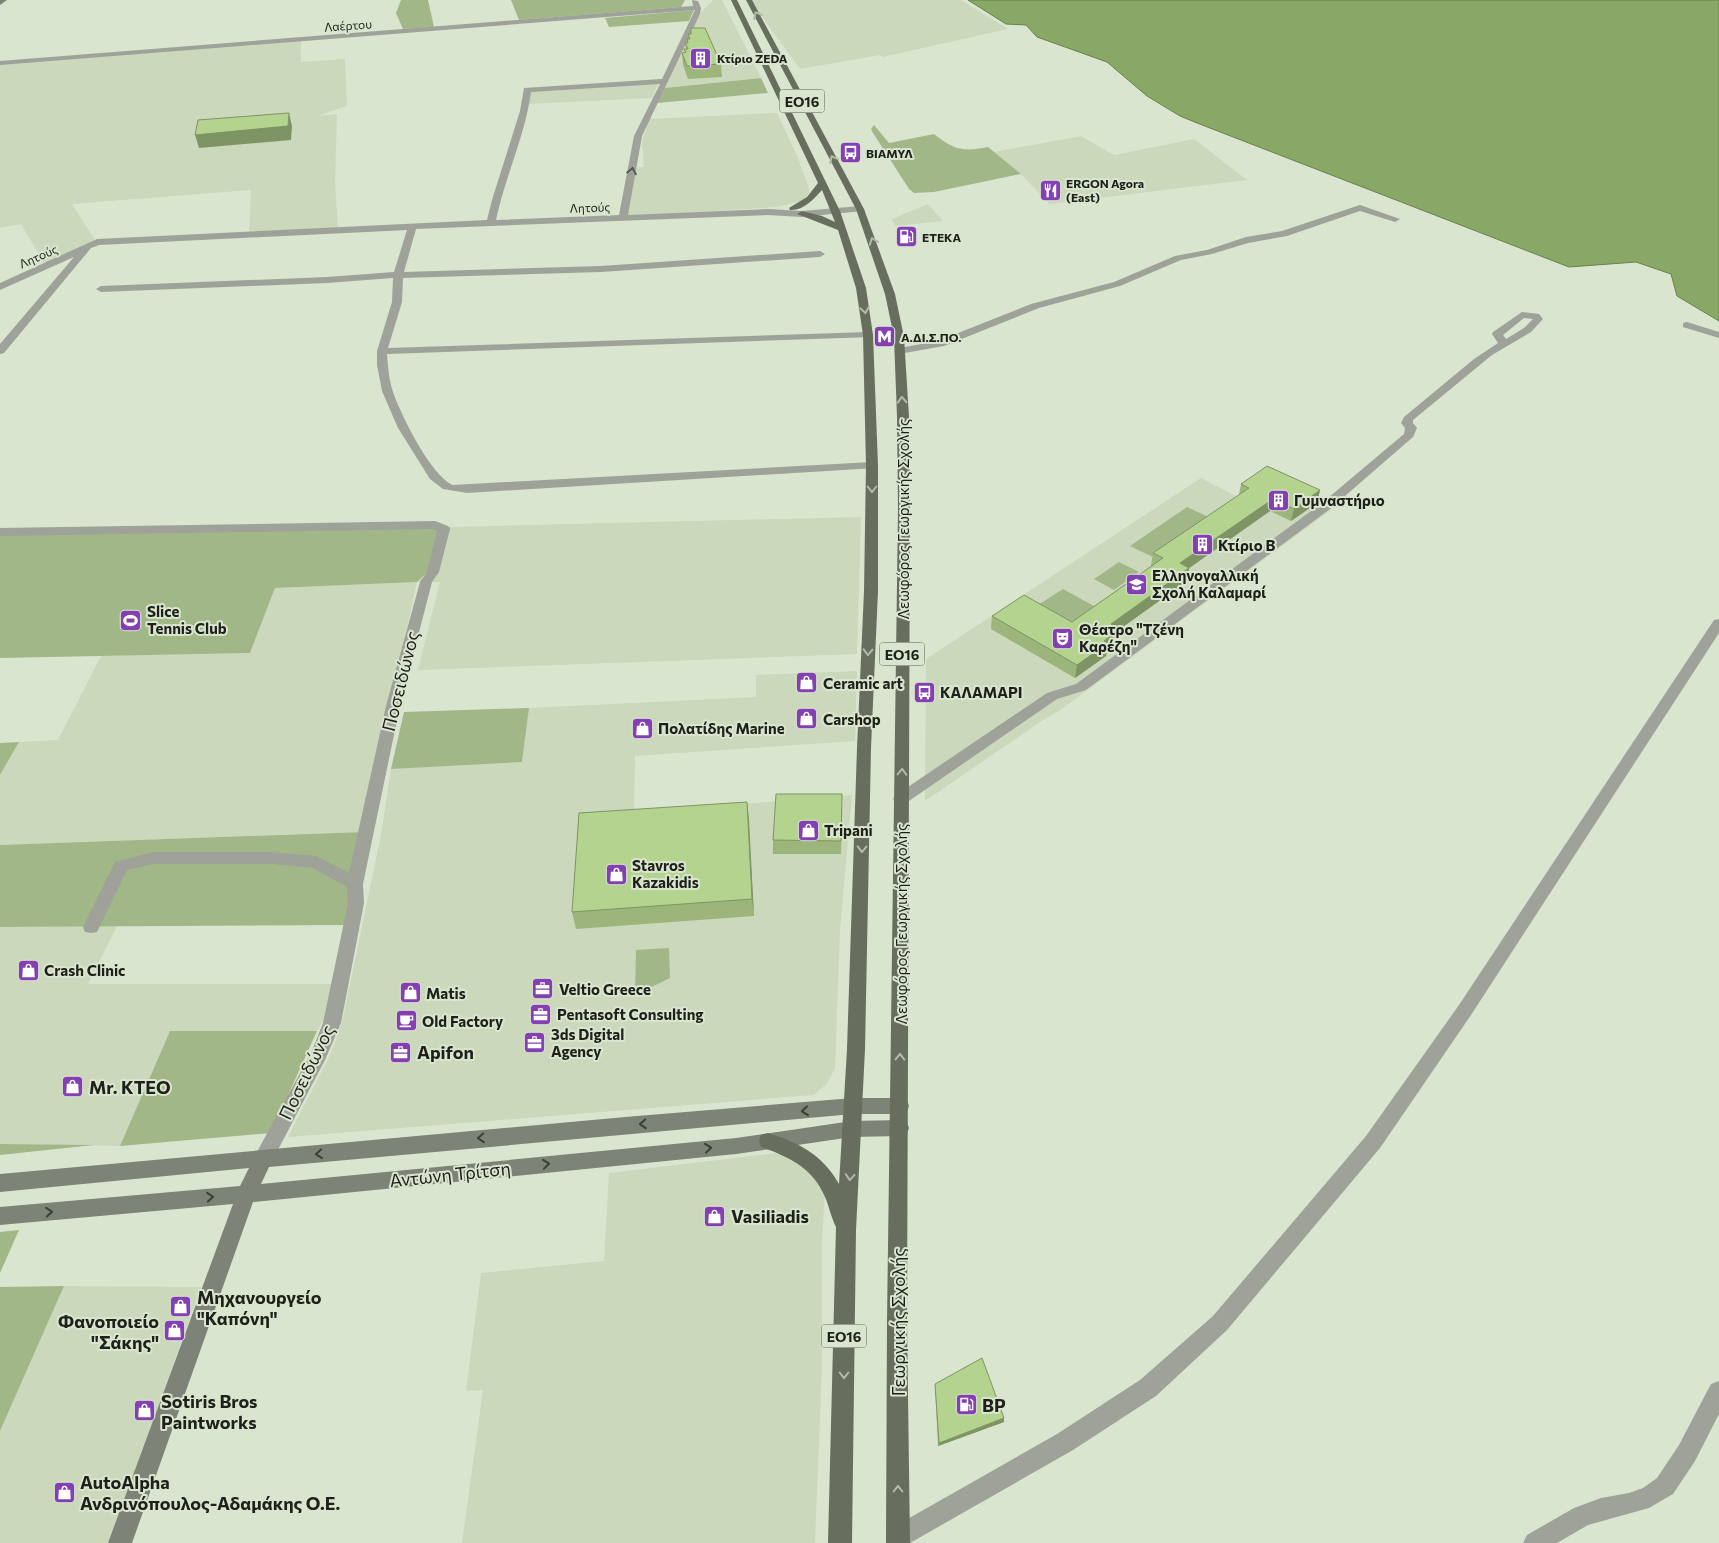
<svg xmlns="http://www.w3.org/2000/svg" width="1719" height="1543" font-family="Commissioner,sans-serif">
	<style>
		.built { fill: #cbd8bc }
		.green { fill: #a1b788 }
		.water { fill: #8aa865; stroke: #69804e }
		.lines { fill: none; stroke-linecap: round; stroke-linejoin: round }
		.street { fill: #9ea299; fill-rule: evenodd }
		.secondary { fill: #7d8477; fill-rule: evenodd }
		.primary { fill: #676e5e; fill-rule: evenodd }
		.wall { fill: #9bb57b }
		.shaded-wall { fill: #7e9464 }
		.building { fill: #b4d38f; stroke: #7e9464 }
		.oneway { stroke: #b2bba7 }
		.oneway2 { stroke: #575b53 }
		.oneway3 { stroke: #3a3f35 }
		.labels { text-anchor: middle; dominant-baseline: central; stroke-width: 4; stroke-linejoin: round; paint-order: stroke }
		.far-street-label { font-size: 12px; fill: #1d2119; stroke: #dae5cf }
		.far-poi-label { font-size: 12px; font-weight: bold; fill: #1d2119; stroke: #dae5cf; text-anchor: start }
		.shield { fill: #dae5cf; stroke: #565c50; stroke-width: 1 }
		.shield-label { font-size: 14px; font-weight: bold; fill: #1d2119 }
		.poi-label { font-size: 15px; font-weight: bold; fill: #1d2119; stroke: #dae5cf; text-anchor: start }
		.street-label { font-size: 15px; fill: #1d2119; stroke: #dae5cf }
		.near-street-label { font-size: 18px; fill: #1d2119; stroke: #dae5cf }
		.near-poi-label { font-size: 18px; font-weight: bold; fill: #1d2119; stroke: #dae5cf; text-anchor: start }
	</style>
	<rect width="100%" height="100%" fill="#dae5cf"/>
	<!-- built -->
	<g class="built">
		<polygon points="713,0 722,0 761,78 665,88 693,27 703,10"/>
		<polygon points="750,0 961,0 1008,29 883,57 880,55 800,69"/>
		<polygon points="301,40 301,62 345,59 347,106 317,116 337,114 335,183 338,229 249,234 251,190 72,204 95,240 44,263 21,224 0,228 0,64"/>
		<polygon points="660,79 652,98 527,104 528,89"/>
		<polygon points="777,113 798,158 809,188 809,194 802,201 777,207 627,217 635,168 644,167 642,142 649,119"/>
		<polygon points="1081,136 1114,155 1194,139 1247,180 1049,204 1021,174 994,152"/>
		<polygon points="928,204 943,221 895,226 892,219"/>
		<polygon points="1201,478 1236,496 1264,478 1332,509 1059,711 1046,718 925,801 926,659"/>
		<polygon points="861,517 857,654 418,670 440,582 417,582 363,832 0,845 0,775 19,742 58,740 101,656 250,653 275,588 417,582 431,569 438,569 450,527"/>
		<polygon points="857,671 855,741 635,756 634,813 852,795 840,931 835,1068 827,1084 813,1095 288,1137 330,1055 342,1023 381,835 391,769 522,762 529,708 756,697 756,675"/>
		<polygon points="117,926 88,984 334,984 329,1011 317,1031 170,1031 120,1146 0,1144 0,927"/>
		<polygon points="784,1152 810,1168 825,1190 822,1241 822,1366 815,1543 462,1543 483,1390 466,1391 481,1273 604,1261 609,1173"/>
		<polygon points="64,1286 201,1287 109,1543 0,1543 0,1431"/>
	</g>
	<!-- green -->
	<g class="green">
		<polygon points="401,0 428,0 434,27 403,29 396,13"/>
		<polygon points="511,0 685,0 681,7 519,20"/>
		<polygon points="694,10 689,21 609,27 605,18"/>
		<polygon points="761,78 768,93 657,103 665,88"/>
		<path d="M874 125 889 143 934 134C954 150 963 152 988 147L1021 174 934 192 914 193 909 189 873 133 871 129Z"/>
		<polygon points="1187,507 1215,520 1159,560 1130,546"/>
		<polygon points="450,527 438,569 431,569 417,582 275,588 250,653 0,658 0,535"/>
		<polygon points="1119,562 1139,572 1114,590 1094,579"/>
		<polygon points="1063,589 1103,611 1079,628 1038,605"/>
		<polygon points="529,708 522,762 391,769 404,712"/>
		<polygon points="19,742 0,775 0,743"/>
		<polygon points="363,832 347,925 0,927 0,845"/>
		<polygon points="669,948 670,978 635,995 636,950"/>
		<polygon points="170,1031 317,1031 271,1133 120,1146"/>
		<polygon points="0,1144 94,1145 0,1155"/>
		<polygon points="19,1230 0,1273 0,1232"/>
		<polygon points="64,1286 0,1431 0,1287"/>
	</g>
	<!-- water -->
	<polygon class="water" points="968,0 1719,0 1719,321 1677,296 1671,274 1636,262 1569,267 1197,123 1180,116 1147,96 1107,62 1037,37 1026,25 1006,24"/>
	<g class="lines">
		<!-- street -->
		<g class="street">
			<path d="M692 0 698 1 701 8 700 14 642 136 628 215 768 209 802 211 860 206 864 209 863 211 802 217 768 215 416 229 404 272 601 266 820 251 825 254 820 257 601 272 403 278 402 302 388 348 868 332 872 333 873 335 872 337 387 354C388 367 389 380 393 392 401 415 431 476 453 485L872 462 878 466 876 468 467 493 443 489 430 479 398 428 382 391 377 365V351L392 302 393 278 327 283 101 292 96 289 101 286 327 277 394 272 407 230 99 245 91 248 4 353 0 354V344L74 257 0 290V283L97 239 487 220 492 200 520 111 524 88 662 79 695 10 0 65V61L693 6ZM660 84 634 136 619 215 496 220C505 177 525 136 531 92Z"/>
			<polygon points="1360,205 1400,219 1395,222 1360,211 1287,236 1248,243 1212,254 1181,260 1120,286 1039,308 944,346 899,354 894,351 899,348 938,341 1031,304 1114,282 1175,256 1207,250 1246,237 1282,231"/>
			<path d="M1522 312 1539 314 1543 319 1531 332 1492 355 1413 420V423L1417 428 1413 437 1330 509 1086 690 1057 699 906 803 901 804 896 803 893 799 896 795 1047 693 1076 684 1322 503 1404 434 1405 428 1401 423 1404 417 1474 359 1498 343 1492 334 1493 332ZM1524 318 1533 319 1524 328 1506 339 1503 335Z"/>
			<polygon points="1687,322 1719,332 1719,338 1683,327 1683,323"/>
			<polygon points="435,521 448,526 450,529 439,572 432,582 400,706 363,884 364,903 341,1023 325,1060 270,1165 263,1167 256,1165 253,1159 311,1053 323,1023 348,903 347,887 313,868 273,864 153,864 127,870 97,932 91,933 85,932 83,927 115,862 153,852 273,852 316,856 349,873 386,706 420,582 427,572 437,531 433,529 0,536 0,528"/>
			<polygon points="1719,619 1719,633 1471,1015 1380,1148 1227,1330 1156,1396 1073,1450 910,1543 889,1543 886,1537 890,1529 1057,1434 1140,1380 1213,1316 1366,1136 1459,1005 1714,620"/>
			<polygon points="1719,1381 1719,1414 1695,1461 1673,1494 1649,1508 1588,1525 1557,1543 1523,1543 1527,1535 1574,1508 1601,1498 1629,1493 1643,1488 1657,1478 1679,1445 1711,1384"/>
		</g>
		<!-- secondary -->
		<g class="secondary">
			<polygon points="0,0 7,0 0,5"/>
			<polygon points="853,1098 900,1098 907,1100 909,1106 907,1112 900,1114 853,1114 269,1167 261,1184 736,1138 852,1121 900,1120 907,1122 909,1128 907,1134 900,1136 852,1137 736,1154 253,1202 132,1543 108,1543 233,1204 0,1225 0,1207 240,1186 249,1168 0,1192 0,1174 625,1117"/>
		</g>
		<!-- primary -->
		<g class="primary">
			<path d="M731 0H737L840 211 866 288 873 335 878 466V591L871 748 865 1049 856 1230 852 1543H828L836 1227C831 1217 829 1206 825 1197 813 1168 789 1157 761 1147L759 1141 761 1135 768 1133C799 1143 822 1154 839 1184L847 1049 857 748 864 591 866 466 863 335 856 288 838 230 797 214 802 211 822 216 835 222 822 190C814 199 803 211 790 210L789 208 807 197 818 183Z"/>
			<polygon points="746,0 752,0 864,209 895,294 904,337 909,417 910,509 907,1321 910,1543 886,1543 887,1321 898,509 897,417 894,337 885,294 856,209"/>
		</g>
	</g>
	<!-- wall -->
	<g class="wall">
		<polygon points="688,34 721,64 722,77 688,79 683,65 682,53 685,52 684,49 686,49 685,43 687,43 687,39 688,39"/>
		<polygon points="1241,484 1320,490 1317,503 1291,521 1270,511 1189,568 1187,581 1120,629 1118,642 1107,650 1106,656 1075,678 991,629 992,616 1072,622 1152,566 1151,566 1153,553 1239,495"/>
		<polygon points="747,802 754,916 576,929 572,912"/>
		<polygon points="842,807 841,854 773,854 773,840"/>
		<polygon points="935,1384 1004,1418 1004,1422 938,1446"/>
	</g>
	<!-- shaded-wall -->
	<g class="shaded-wall">
		<polygon points="289,113 292,126 291,140 199,148 195,135"/>
		<polygon points="1320,490 1317,503 1291,521 1294,509"/>
		<polygon points="1273,499 1270,511 1178,576 1180,563"/>
		<polygon points="1189,568 1187,581 1120,629 1118,642 1107,650 1106,656 1075,678 1077,665 1104,641 1111,624"/>
		<polygon points="747,802 749,819 754,916 752,899"/>
		<polygon points="1004,1418 1004,1422 938,1446 939,1443"/>
	</g>
	<!-- building -->
	<g class="building">
		<polygon points="691,28 705,28 721,64 687,66 682,53 686,52 684,49 688,49 685,43 688,43 687,39 690,39 688,34 691,34"/>
		<polygon points="289,113 288,126 195,135 198,120"/>
		<polygon points="1267,466 1320,490 1294,509 1273,499 1180,563 1189,568 1111,624 1120,629 1104,641 1108,643 1077,665 992,616 1024,595 1072,622 1163,558 1153,553 1249,488 1241,484"/>
		<polygon points="776,794 842,794 841,841 773,840"/>
		<polygon points="747,802 752,899 572,912 579,813"/>
		<polygon points="982,1358 1004,1418 939,1443 935,1384"/>
	</g>
	<!-- one-way arrows -->
	<defs><path id="oneway-chevron" d="M-2-3.5L2.5 0L-2 3.5" fill="none" stroke-width="1.6" stroke-linecap="round" stroke-linejoin="round" transform="scale(1.25)"/></defs>
	<g class="oneway">
		<use href="#oneway-chevron" transform="translate(757 15) rotate(-118)"/>
		<use href="#oneway-chevron" transform="translate(833 159) rotate(-118)"/>
		<use href="#oneway-chevron" transform="translate(873 241) rotate(-110)"/>
		<use href="#oneway-chevron" transform="translate(865 310) rotate(81)"/>
		<use href="#oneway-chevron" transform="translate(902 400) rotate(-93)"/>
		<use href="#oneway-chevron" transform="translate(872 489) rotate(90)"/>
		<use href="#oneway-chevron" transform="translate(868 652) rotate(92)"/>
		<use href="#oneway-chevron" transform="translate(902 772) rotate(-88)"/>
		<use href="#oneway-chevron" transform="translate(862 849) rotate(91)"/>
		<use href="#oneway-chevron" transform="translate(900 1057) rotate(-89)"/>
		<use href="#oneway-chevron" transform="translate(850 1177) rotate(94)"/>
		<use href="#oneway-chevron" transform="translate(844 1375) rotate(90)"/>
		<use href="#oneway-chevron" transform="translate(898 1489) rotate(-90)"/>
	</g>
	<use class="oneway2" href="#oneway-chevron" transform="translate(632 171) rotate(-79)"/>
	<g class="oneway3">
		<use href="#oneway-chevron" transform="translate(805 1111) rotate(174)"/>
		<use href="#oneway-chevron" transform="translate(643 1124) rotate(176)"/>
		<use href="#oneway-chevron" transform="translate(481 1138) rotate(175)"/>
		<use href="#oneway-chevron" transform="translate(708 1148) rotate(-6)"/>
		<use href="#oneway-chevron" transform="translate(319 1154) rotate(175)"/>
		<use href="#oneway-chevron" transform="translate(546 1164) rotate(-6)"/>
		<use href="#oneway-chevron" transform="translate(210 1197) rotate(-5)"/>
		<use href="#oneway-chevron" transform="translate(49 1212) rotate(-5)"/>
	</g>
	<!-- icons -->
	<defs>
		<symbol id="building-square" viewBox="-11 -11 22 22"><rect x="-9" y="-9" width="18" height="18" rx="4" fill="#833fb3" stroke="#dae5cf"/><path d="M-4-6H4V6H1V3H-1V6H-4ZM-2.5-4.3h1.7v1.8h-1.7ZM.8-4.3h1.7v1.8H.8ZM-2.5-1h1.7V.8h-1.7ZM.8-1h1.7V.8H.8Z" fill="#fff"/></symbol>
		<symbol id="bus-square" viewBox="-11 -11 22 22"><rect x="-9" y="-9" width="18" height="18" rx="4" fill="#833fb3" stroke="#dae5cf"/><path d="M-5-6H5V4H4V6H2V4H-2V6H-4V4H-5ZM-3.5-4V0h7V-4ZM-3.5 1.2v1.5H-2V1.2ZM2 1.2v1.5H3.5V1.2Z" fill="#fff"/></symbol>
		<symbol id="restaurant-square" viewBox="-11 -11 22 22"><rect x="-9" y="-9" width="18" height="18" rx="4" fill="#833fb3" stroke="#dae5cf"/><path d="M-5-6h1v4h1v-4h1v4h1v-4h1v5L-1.5 .5V6h-2V.5L-5-1ZM5-6V6H3V1.5H1.5Q1.5-4 5-6Z" fill="#fff"/></symbol>
		<symbol id="fuel-square" viewBox="-11 -11 22 22"><rect x="-9" y="-9" width="18" height="18" rx="4" fill="#833fb3" stroke="#dae5cf"/><path d="M-5.5-6h7V0h2V4h1.3V-2.5L3-4.5l.8-.8L6-3V5H2.5V1h-1V6h-7ZM-4.2-4.7v3.2H.2V-4.7Z" fill="#fff"/></symbol>
		<symbol id="metro-square" viewBox="-11 -11 22 22"><rect x="-9" y="-9" width="18" height="18" rx="4" fill="#833fb3" stroke="#dae5cf"/><path d="M-5.5 5V-5H-3L0 0L3-5H5.5V5H3V-.5L0 4L-3-.5V5Z" fill="#fff"/></symbol>
		<symbol id="school-square" viewBox="-11 -11 22 22"><rect x="-9" y="-9" width="18" height="18" rx="4" fill="#833fb3" stroke="#dae5cf"/><path d="M0-5L7-2L0 1L-7-2ZM-4 1L0 2.5L4 1V4Q0 6-4 4Z" fill="#fff"/></symbol>
		<symbol id="stadium-square" viewBox="-11 -11 22 22"><rect x="-9" y="-9" width="18" height="18" rx="4" fill="#833fb3" stroke="#dae5cf"/><path d="M0-5a6.5 5 0 1 0 0 10a6.5 5 0 1 0 0-10ZM-3.5-1.8h7v3.6h-7Z" fill="#fff"/></symbol>
		<symbol id="theatre-square" viewBox="-11 -11 22 22"><rect x="-9" y="-9" width="18" height="18" rx="4" fill="#833fb3" stroke="#dae5cf"/><path d="M-5-5.5Q0-4 5-5.5V0Q5 5 0 6Q-5 5-5 0ZM-3.3-2.5H-1v1.5H-3.3ZM1-2.5H3.3v1.5H1ZM-2.8 1Q0 5.5 2.8 1Z" fill="#fff"/></symbol>
		<symbol id="shop-square" viewBox="-11 -11 22 22"><rect x="-9" y="-9" width="18" height="18" rx="4" fill="#833fb3" stroke="#dae5cf"/><path d="M-5-2.5h2.3a2.7 3.5 0 0 1 5.4 0H5L5.5 6h-11ZM-1.5-2.5h3a1.5 2.3 0 0 0-3 0Z" fill="#fff"/></symbol>
		<symbol id="office-square" viewBox="-11 -11 22 22"><rect x="-9" y="-9" width="18" height="18" rx="4" fill="#833fb3" stroke="#dae5cf"/><path d="M-6-3h4V-5.5h4V-3h4V5H-6ZM-1-4.5V-3h2v-1.5ZM-6 0V1H6V0Z" fill="#fff"/></symbol>
		<symbol id="cafe-square" viewBox="-11 -11 22 22"><rect x="-9" y="-9" width="18" height="18" rx="4" fill="#833fb3" stroke="#dae5cf"/><path d="M-5.5-4.5H6V0H3Q3 3.5 0 3.5H-2.5Q-5.5 3.5-5.5 0ZM3-3.2v2h1.7v-2ZM-6 4.5H4V6H-6Z" fill="#fff"/></symbol>
	</defs>
	<g fill-rule="evenodd">
		<use href="#building-square" x="688" y="46" width="25" height="25"/>
		<use href="#bus-square" x="838" y="140" width="25" height="25"/>
		<use href="#restaurant-square" x="1038" y="178" width="25" height="25"/>
		<use href="#fuel-square" x="894" y="224" width="25" height="25"/>
		<use href="#metro-square" x="872" y="324" width="25" height="25"/>
		<use href="#building-square" x="1266" y="488" width="25" height="25"/>
		<use href="#building-square" x="1190" y="532" width="25" height="25"/>
		<use href="#school-square" x="1124" y="572" width="25" height="25"/>
		<use href="#stadium-square" x="118" y="608" width="25" height="25"/>
		<use href="#theatre-square" x="1050" y="626" width="25" height="25"/>
		<use href="#shop-square" x="794" y="670" width="25" height="25"/>
		<use href="#bus-square" x="912" y="680" width="25" height="25"/>
		<use href="#shop-square" x="794" y="706" width="25" height="25"/>
		<use href="#shop-square" x="630" y="716" width="25" height="25"/>
		<use href="#shop-square" x="796" y="818" width="25" height="25"/>
		<use href="#shop-square" x="604" y="862" width="25" height="25"/>
		<use href="#shop-square" x="16" y="958" width="25" height="25"/>
		<use href="#office-square" x="530" y="976" width="25" height="25"/>
		<use href="#shop-square" x="398" y="980" width="25" height="25"/>
		<use href="#office-square" x="528" y="1002" width="25" height="25"/>
		<use href="#cafe-square" x="394" y="1008" width="25" height="25"/>
		<use href="#office-square" x="522" y="1030" width="25" height="25"/>
		<use href="#office-square" x="388" y="1040" width="25" height="25"/>
		<use href="#shop-square" x="60" y="1074" width="25" height="25"/>
		<use href="#shop-square" x="702" y="1204" width="25" height="25"/>
		<use href="#shop-square" x="168" y="1294" width="25" height="25"/>
		<use href="#shop-square" x="162" y="1318" width="25" height="25"/>
		<use href="#fuel-square" x="954" y="1392" width="25" height="25"/>
		<use href="#shop-square" x="132" y="1398" width="25" height="25"/>
		<use href="#shop-square" x="52" y="1480" width="25" height="25"/>
	</g>
	<g class="labels">
		<!-- far-street labels -->
		<g class="far-street-label">
			<text transform="translate(348 25) rotate(-4)">Λαέρτου</text>
			<text transform="translate(590 207) rotate(-2)">Λητούς</text>
			<text transform="translate(38 256) rotate(-24)">Λητούς</text>
		</g>
		<!-- far-poi labels -->
		<g class="far-poi-label">
			<text x="717" y="58">Κτίριο ZEDA</text>
			<text x="866" y="153">ΒΙΑΜΥΛ</text>
			<text x="1066" y="183">ERGON Agora<tspan x="1066" dy="14">(East)</tspan></text>
			<text x="922" y="237">ΕΤΕΚΑ</text>
			<text x="901" y="337">Α.ΔΙ.Σ.ΠΟ.</text>
		</g>
		<!-- shield labels -->
		<g class="shield">
			<rect x="779.5" y="89.5" width="45" height="23" rx="4"/>
			<rect x="879.5" y="642.5" width="45" height="23" rx="4"/>
			<rect x="821.5" y="1324.5" width="45" height="23" rx="4"/>
		</g>
		<g class="shield-label">
			<text x="802" y="101">ΕΟ16</text>
			<text x="902" y="654">ΕΟ16</text>
			<text x="844" y="1336">ΕΟ16</text>
		</g>
		<!-- poi labels -->
		<g class="poi-label">
			<text x="1294" y="500">Γυμναστήριο</text>
			<text x="1218" y="545">Κτίριο Β</text>
			<text x="1152" y="575">Ελληνογαλλική<tspan x="1152" dy="17">Σχολή Καλαμαρί</tspan></text>
			<text x="147" y="611">Slice<tspan x="147" dy="17">Tennis Club</tspan></text>
			<text x="1079" y="629">Θέατρο "Τζένη<tspan x="1079" dy="17">Καρέζη"</tspan></text>
			<text x="823" y="683">Ceramic art</text>
			<text x="940" y="692">ΚΑΛΑΜΑΡΙ</text>
			<text x="823" y="719">Carshop</text>
			<text x="658" y="728">Πολατίδης Marine</text>
			<text x="824" y="830">Tripani</text>
			<text x="632" y="865">Stavros<tspan x="632" dy="17">Kazakidis</tspan></text>
			<text x="44" y="970">Crash Clinic</text>
			<text x="559" y="989">Veltio Greece</text>
			<text x="426" y="993">Matis</text>
			<text x="557" y="1014">Pentasoft Consulting</text>
			<text x="422" y="1021">Old Factory</text>
			<text x="551" y="1034">3ds Digital<tspan x="551" dy="17">Agency</tspan></text>
		</g>
		<!-- street labels -->
		<g class="street-label">
			<text transform="translate(903 519) rotate(-90)">Λεωφόρος Γεωργικής Σχολής</text>
			<text transform="translate(901 924) rotate(-90)">Λεωφόρος Γεωργικής Σχολής</text>
		</g>
		<!-- near-street labels -->
		<g class="near-street-label">
			<text transform="translate(400 681) rotate(-76)">Ποσειδώνος</text>
			<text transform="translate(306 1072) rotate(-64)">Ποσειδώνος</text>
			<text transform="translate(450 1174) rotate(-6)">Αντώνη Τρίτση</text>
			<text transform="translate(898 1322) rotate(-90)">Γεωργικής Σχολής</text>
		</g>
		<!-- near-poi labels -->
		<g class="near-poi-label">
			<text x="417" y="1052">Apifon</text>
			<text x="89" y="1087">Mr. KTEO</text>
			<text x="731" y="1216">Vasiliadis</text>
			<text x="197" y="1297">Μηχανουργείο<tspan x="197" dy="21">"Καπόνη"</tspan></text>
			<text x="159" y="1321" text-anchor="end">Φανοποιείο<tspan x="159" dy="21">"Σάκης"</tspan></text>
			<text x="161" y="1401">Sotiris Bros<tspan x="161" dy="21">Paintworks</tspan></text>
			<text x="982" y="1405">BP</text>
			<text x="80" y="1482">AutoAlpha<tspan x="80" dy="21">Ανδρινόπουλος-Αδαμάκης Ο.Ε.</tspan></text>
		</g>
	</g>
</svg>
